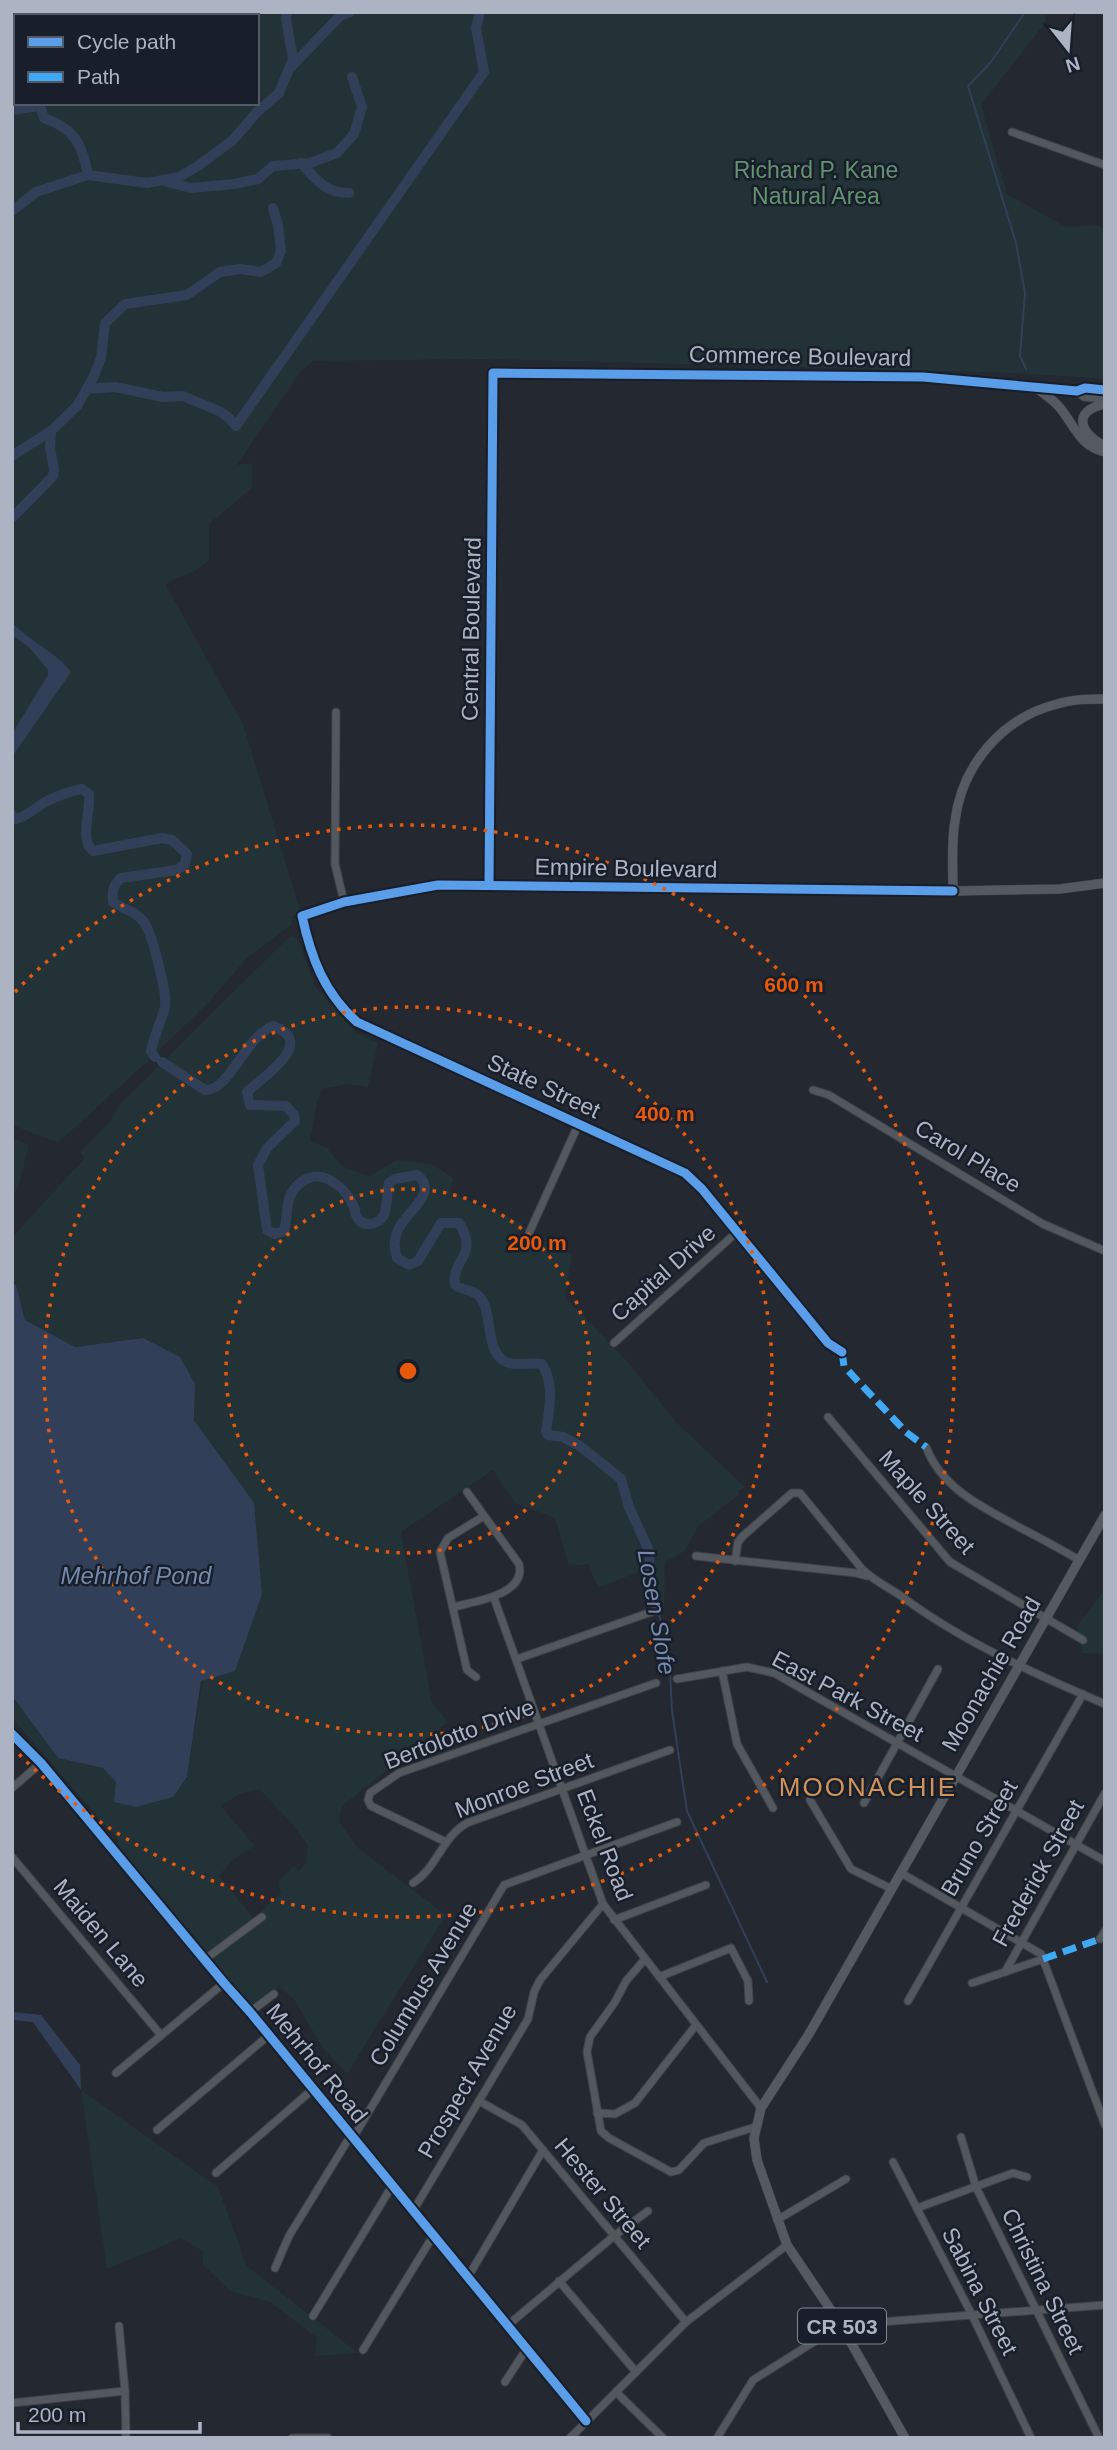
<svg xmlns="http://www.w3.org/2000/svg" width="1117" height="2450" font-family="Arial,sans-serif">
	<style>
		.green { fill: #223236; fill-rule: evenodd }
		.water { fill: #314058 }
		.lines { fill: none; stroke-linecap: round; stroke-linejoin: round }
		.stream { stroke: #314058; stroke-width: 2 }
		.river { stroke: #314058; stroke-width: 10 }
		.minor-casing { stroke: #404349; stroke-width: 9 }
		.major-casing { stroke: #41454d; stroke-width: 10 }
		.minor { stroke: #53575e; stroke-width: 7 }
		.major { stroke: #555961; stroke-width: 9 }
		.quiet { stroke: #3fa9f5; stroke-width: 7; stroke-dasharray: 14 7; stroke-linecap: butt }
		.cycleway-casing { stroke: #181e2a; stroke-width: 13 }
		.cycleway { stroke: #5a9eea; stroke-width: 9 }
		.ring { fill: none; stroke: #e8590c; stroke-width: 3.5; stroke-dasharray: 3.5 7 }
		.labels { text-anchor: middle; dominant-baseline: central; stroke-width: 5; stroke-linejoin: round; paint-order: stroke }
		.shield { fill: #181e2a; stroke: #808695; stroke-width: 2 }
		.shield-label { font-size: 21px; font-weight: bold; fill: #acb3c3 }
		.park-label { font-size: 23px; fill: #649271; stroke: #181e2a }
		.street-label { font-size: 23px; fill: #acb3c3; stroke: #181e2a }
		.water-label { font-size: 24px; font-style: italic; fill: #7489ab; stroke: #181e2a }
		.quarter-label { font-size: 26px; letter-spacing: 2px; fill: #d19358; stroke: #181e2a }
		.centre { fill: #e8590c; stroke: #181e2a; stroke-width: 3.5 }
		.ring-label { font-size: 21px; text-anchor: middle; font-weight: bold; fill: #e8590c; stroke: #181e2a; stroke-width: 5; stroke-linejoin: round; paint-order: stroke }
	</style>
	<rect width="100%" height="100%" fill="#242830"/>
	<!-- green -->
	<g class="green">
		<path d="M12 12H1045V23L981 105 1007 194 1066 227 1096 225 1105 228V379L1017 373 485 359 313 361 301 371 237 465 252 463V488L209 524V560L195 571 171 581 166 585 243 724 302 916H292V924L245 960 209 1002 158 1052 58 1143 12 1125V839L15 832 12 831ZM16 16H257V103H16Z"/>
		<path d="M294 935 300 944 315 986 356 1033 378 1043 368 1087 349 1084 322 1089C314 1105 315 1122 310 1140L328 1149 342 1166 369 1176 397 1160 432 1164 453 1178 450 1192 523 1224 515 1239 521 1249 540 1239 572 1254 565 1297 626 1360 677 1423 745 1487 738 1492 740 1494 698 1526 685 1551 665 1562 664 1611 652 1606 641 1571 598 1588 588 1564 569 1566 555 1518 515 1503 493 1470 401 1532 432 1703 448 1722 342 1806 339 1822 358 1848 446 1915 347 2074 322 2047 294 1999 279 1987 252 2008 116 1844 119 1841 12 1718V1696L58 1758 103 1768 116 1782 172 1797 187 1778 234 1475 194 1420 195 1384 143 1338 75 1347 25 1320 16 1285 12 1283V1237L85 1158 80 1152 110 1122 120 1104 288 938ZM259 1789 290 1821 308 1845 306 1863 298 1872 294 1866 278 1882 281 1893 254 1918 219 1876 234 1859 255 1846 221 1806 240 1794Z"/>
		<polygon points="12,1138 29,1145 18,1188 12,1198"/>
		<polygon points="1105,1589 1105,1654 1083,1653 1077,1626"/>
		<polygon points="81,2090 218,2187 247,2266 358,2353 315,2356 317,2338 270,2302 230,2291 203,2265 203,2251 181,2238 107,2269"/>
	</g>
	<!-- water -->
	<g class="water">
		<path d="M12 622C29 642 56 651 71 672L12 757V734L48 675V670L30 648 12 635Z"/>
		<polygon points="12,1283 16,1285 25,1320 75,1347 143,1338 180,1357 195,1384 194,1420 254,1503 262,1594 235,1671 201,1681 187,1777 173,1797 136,1807 114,1802 116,1782 103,1768 58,1758 12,1696"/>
		<polygon points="12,2012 41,2015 80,2065 81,2090 33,2022 12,2020"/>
	</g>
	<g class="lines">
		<!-- stream -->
		<g class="stream">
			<polyline points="1025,12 991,62 968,86 1016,243 1025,293 1020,356 1026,369"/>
			<polyline points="648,1573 657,1606"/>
			<polyline points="658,1611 669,1651 672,1711 687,1811 767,1982"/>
		</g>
		<!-- river -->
		<g class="river">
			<polyline points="29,16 29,12"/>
			<polyline points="151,16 155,12"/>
			<polyline points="12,36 16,34"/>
			<polyline points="291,67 340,16 350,12"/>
			<path d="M39 103 44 118C75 129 82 144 88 175"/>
			<polyline points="12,110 38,106"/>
			<path d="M301 163C316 180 326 193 349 193"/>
			<polyline points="167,182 191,188 234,184 258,179 273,166 310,163 337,153 354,134 362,107 352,77"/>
			<polyline points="12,211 36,192 88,175 147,183 179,177 198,166 233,140 256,113 279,93 293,59 286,19 287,12"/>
			<polyline points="87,389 115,387 163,397 183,396 221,412 229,418 236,426 484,72 476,28 480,12"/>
			<polyline points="12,456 51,431 77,406 94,376 101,358 105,323 125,304 187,295 220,272 240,269 261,272 276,263 281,251 278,225 273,208"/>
			<polyline points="12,518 53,476 54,469 50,448 51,431"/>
			<path d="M12 815 16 819C28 816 35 808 45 802 57 796 70 791 82 789L89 794C91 812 79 839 93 851L162 838 172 840 187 854 185 864 177 870 121 878C113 885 112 891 113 902 123 909 137 912 144 922 152 933 167 992 165 1006 162 1022 153 1036 151 1052L155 1057"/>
			<path d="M162 1062 205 1090C230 1091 244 1038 273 1026 318 1042 263 1077 247 1092L250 1105 286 1106 294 1115 295 1121 267 1148 258 1165 267 1230 275 1234 284 1231C287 1221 286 1209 289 1199 293 1188 301 1180 312 1177 329 1173 348 1192 354 1207 357 1212 353 1212 357 1217 363 1228 378 1225 384 1215 388 1207 386 1193 389 1183L395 1179 417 1175C439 1191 409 1211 400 1226 394 1237 393 1246 397 1258L409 1265 418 1261 441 1223H459C480 1257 451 1258 455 1285 462 1290 473 1290 479 1296 494 1313 484 1348 504 1361 514 1367 531 1362 542 1364 555 1385 549 1409 546 1432L548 1435 563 1437 580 1446 621 1479 629 1507 650 1553 648 1573"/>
		</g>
		<defs>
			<g id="minor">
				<polyline points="1012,132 1105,165"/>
				<polyline points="1077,391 1084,397 1105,399"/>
				<polyline points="336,712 335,864 344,902"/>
				<polyline points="489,885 493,373 923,377 1077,391 1085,388 1105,390"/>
				<polyline points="813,1090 829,1095 1043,1224 1105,1251"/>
				<polyline points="529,1233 579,1123"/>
				<polyline points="614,1343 737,1232"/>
				<path d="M842 1352 828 1343 702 1189 685 1173 357 1022C324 993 311 957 302 916L344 902 438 885 953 891"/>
				<polyline points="828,1417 950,1562 1083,1640"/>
				<path d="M926 1447C942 1488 980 1506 1017 1526 1038 1537 1059 1548 1079 1560"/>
				<polyline points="696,1556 856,1573 867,1576"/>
				<path d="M735 1561 738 1542 743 1536 792 1493H800L862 1569C874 1581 888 1587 901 1596 963 1642 1035 1674 1105 1704"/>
				<polyline points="494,1598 603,1904 761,2108"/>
				<path d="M453 1607C473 1602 527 1595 519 1564L467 1492"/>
				<polyline points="517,1659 657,1610"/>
				<polyline points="722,1671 737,1744 773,1808"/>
				<polyline points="476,1677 467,1670 440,1552 448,1538 484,1516"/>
				<polyline points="677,1679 747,1667 774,1673 1105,1861"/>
				<polyline points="12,1734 41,1763 224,1983 250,2012 586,2421"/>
				<polyline points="12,1788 41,1763"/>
				<polyline points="810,1800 851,1869 892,1889"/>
				<polyline points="864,1803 938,1669"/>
				<polyline points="446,1842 371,1806 368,1800 370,1793 399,1773 656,1683"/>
				<polyline points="12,1857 160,2034"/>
				<polyline points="901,1873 1041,1954 1105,2125"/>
				<path d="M413 1883C437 1868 442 1837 467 1823L670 1750"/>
				<polyline points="614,1920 706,1885"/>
				<polyline points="1100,1939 1105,1931"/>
				<polyline points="645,1959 626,1981 615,2002 590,2037 587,2052 601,2131 609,2138 671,2172 679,2170 704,2143 755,2127"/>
				<polyline points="204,1960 262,1917"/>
				<polyline points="1005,1972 1105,1793"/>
				<polyline points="659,1977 731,1948 748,1981 749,2001"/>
				<polyline points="972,1983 1043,1959"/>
				<polyline points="908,2001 1083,1694"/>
				<polyline points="250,2012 274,1994"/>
				<polyline points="116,2073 224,1983"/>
				<polyline points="479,2101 522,2125 686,2322"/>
				<polyline points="597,2113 615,2114 635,2103 696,2025"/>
				<polyline points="157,2130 269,2035"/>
				<polyline points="961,2137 976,2187 1099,2438"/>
				<polyline points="353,2138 504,1885 677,1822"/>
				<polyline points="893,2162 972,2315 1031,2438"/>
				<polyline points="216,2173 313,2089"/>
				<polyline points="917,2208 1013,2173 1027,2177"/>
				<polyline points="413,2211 528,2019 534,1992 540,1980 603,1904"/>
				<polyline points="777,2220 846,2179"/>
				<polyline points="275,2268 289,2236 351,2135"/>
				<polyline points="468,2277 543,2150"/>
				<polyline points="559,2281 636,2372"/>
				<polyline points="313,2316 392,2186"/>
				<polyline points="508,2325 614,2236 648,2211"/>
				<polyline points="119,2326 125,2391 126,2438"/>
				<polyline points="363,2350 433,2236"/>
				<polyline points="505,2382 527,2348"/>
				<polyline points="616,2392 663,2438"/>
				<polyline points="12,2403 125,2391"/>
				<polyline points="292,2438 328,2438"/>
				<polyline points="570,2438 686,2322 787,2245"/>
				<polyline points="717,2438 753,2380 841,2325 1105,2305"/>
			</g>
			<g id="major">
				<path d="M1035 387C1044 394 1054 400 1061 409 1075 427 1080 446 1105 452"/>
				<path d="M1105 404C1071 411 1080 434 1105 446"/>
				<path d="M1105 699C1089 699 1073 699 1057 704 1002 718 962 765 955 821 951 844 953 868 953 891L1060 889 1105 883"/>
				<polyline points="905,2438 841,2325 787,2245 757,2160 754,2138 761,2108 809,2034 1105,1515"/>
			</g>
		</defs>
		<!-- minor casing -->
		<use href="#minor" class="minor-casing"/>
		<!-- major casing -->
		<use href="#major" class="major-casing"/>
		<!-- minor -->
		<use href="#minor" class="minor"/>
		<!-- major -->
		<use href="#major" class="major"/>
		<!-- quiet -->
		<g class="quiet">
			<polyline points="842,1352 844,1366 854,1377 906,1432 926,1447"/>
			<polyline points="1043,1959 1100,1939"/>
		</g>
		<defs>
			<g id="cycleway">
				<polyline points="489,885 493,373 923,377 1077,391 1085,388 1105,390"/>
				<path d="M842 1352 828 1343 702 1189 685 1173 357 1022C324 993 311 957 302 916L344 902 438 885 953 891"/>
				<polyline points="12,1734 41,1763 224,1983 250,2012 586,2421"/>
			</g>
		</defs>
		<!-- cycleway casing -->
		<use href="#cycleway" class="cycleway-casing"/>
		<!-- cycleway -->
		<use href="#cycleway" class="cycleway"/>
	</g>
	<!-- distance rings -->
	<g class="ring">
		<circle cx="408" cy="1371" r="182"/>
		<circle cx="408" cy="1371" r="364"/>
		<path d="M15 992A546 546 0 1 1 15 1750"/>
	</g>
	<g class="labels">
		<!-- shield labels -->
		<rect class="shield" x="798" y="2308.5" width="88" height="35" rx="5"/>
		<g class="shield-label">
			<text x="842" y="2326">CR 503</text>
		</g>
		<!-- park labels -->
		<g class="park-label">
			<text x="816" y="170">Richard P. Kane<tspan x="816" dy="26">Natural Area</tspan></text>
		</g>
		<!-- street labels -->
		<g class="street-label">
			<text transform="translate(800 356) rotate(1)">Commerce Boulevard</text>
			<text transform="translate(471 629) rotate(-89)">Central Boulevard</text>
			<text transform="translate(626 868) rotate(1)">Empire Boulevard</text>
			<text transform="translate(544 1086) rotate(25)">State Street</text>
			<text transform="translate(968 1156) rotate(31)">Carol Place</text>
			<text transform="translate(663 1273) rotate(-42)">Capital Drive</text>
			<text transform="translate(927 1502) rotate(48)">Maple Street</text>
			<text transform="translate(991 1674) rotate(-60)">Moonachie Road</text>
			<text transform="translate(848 1696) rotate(28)">East Park Street</text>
			<text transform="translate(459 1734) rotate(-21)">Bertolotto Drive</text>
			<text transform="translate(524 1785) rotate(-21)">Monroe Street</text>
			<text transform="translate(979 1838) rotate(-60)">Bruno Street</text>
			<text transform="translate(605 1845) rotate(69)">Eckel Road</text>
			<text transform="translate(1038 1873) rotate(-61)">Frederick Street</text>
			<text transform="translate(101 1933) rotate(50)">Maiden Lane</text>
			<text transform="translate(423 1984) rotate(-59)">Columbus Avenue</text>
			<text transform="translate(317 2063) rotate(51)">Mehrhof Road</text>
			<text transform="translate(467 2081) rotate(-60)">Prospect Avenue</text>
			<text transform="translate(603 2193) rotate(50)">Hester Street</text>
			<text transform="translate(1043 2281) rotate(64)">Christina Street</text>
			<text transform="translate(980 2291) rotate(63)">Sabina Street</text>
		</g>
		<!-- water labels -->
		<g class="water-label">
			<text x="136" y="1575">Mehrhof Pond</text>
			<text transform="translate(657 1612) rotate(80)">Losen Slofe</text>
		</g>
		<!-- quarter labels -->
		<g class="quarter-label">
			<text x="868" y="1787">MOONACHIE</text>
		</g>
	</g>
	<circle cx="408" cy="1371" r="10" class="centre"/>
	<g class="ring-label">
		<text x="794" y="992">600 m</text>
		<text x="665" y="1121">400 m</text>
		<text x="537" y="1250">200 m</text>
	</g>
	<!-- border -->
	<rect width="1117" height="2450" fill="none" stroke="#acb3c3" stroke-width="28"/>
	<!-- legend -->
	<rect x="14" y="14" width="245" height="91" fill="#181e2a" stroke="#535a67" stroke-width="2"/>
	<rect x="28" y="37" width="35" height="10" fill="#5a9eea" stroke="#535a67" stroke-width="2"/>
	<text x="77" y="49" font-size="21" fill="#acb3c3">Cycle path</text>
	<rect x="28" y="72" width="35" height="10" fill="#3fa9f5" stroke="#535a67" stroke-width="2"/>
	<text x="77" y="84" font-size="21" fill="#acb3c3">Path</text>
	<!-- north arrow -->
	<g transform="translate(1068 49) rotate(163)" stroke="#181e2a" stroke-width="5" paint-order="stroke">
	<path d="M0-5L12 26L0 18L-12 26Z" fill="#acb3c3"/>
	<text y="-10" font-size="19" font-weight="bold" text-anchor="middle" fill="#acb3c3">N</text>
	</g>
	<!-- scale -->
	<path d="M18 2422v10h182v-10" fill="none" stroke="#acb3c3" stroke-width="3.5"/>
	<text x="28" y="2422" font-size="21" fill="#acb3c3" stroke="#181e2a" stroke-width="5" paint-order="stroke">200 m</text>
</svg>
